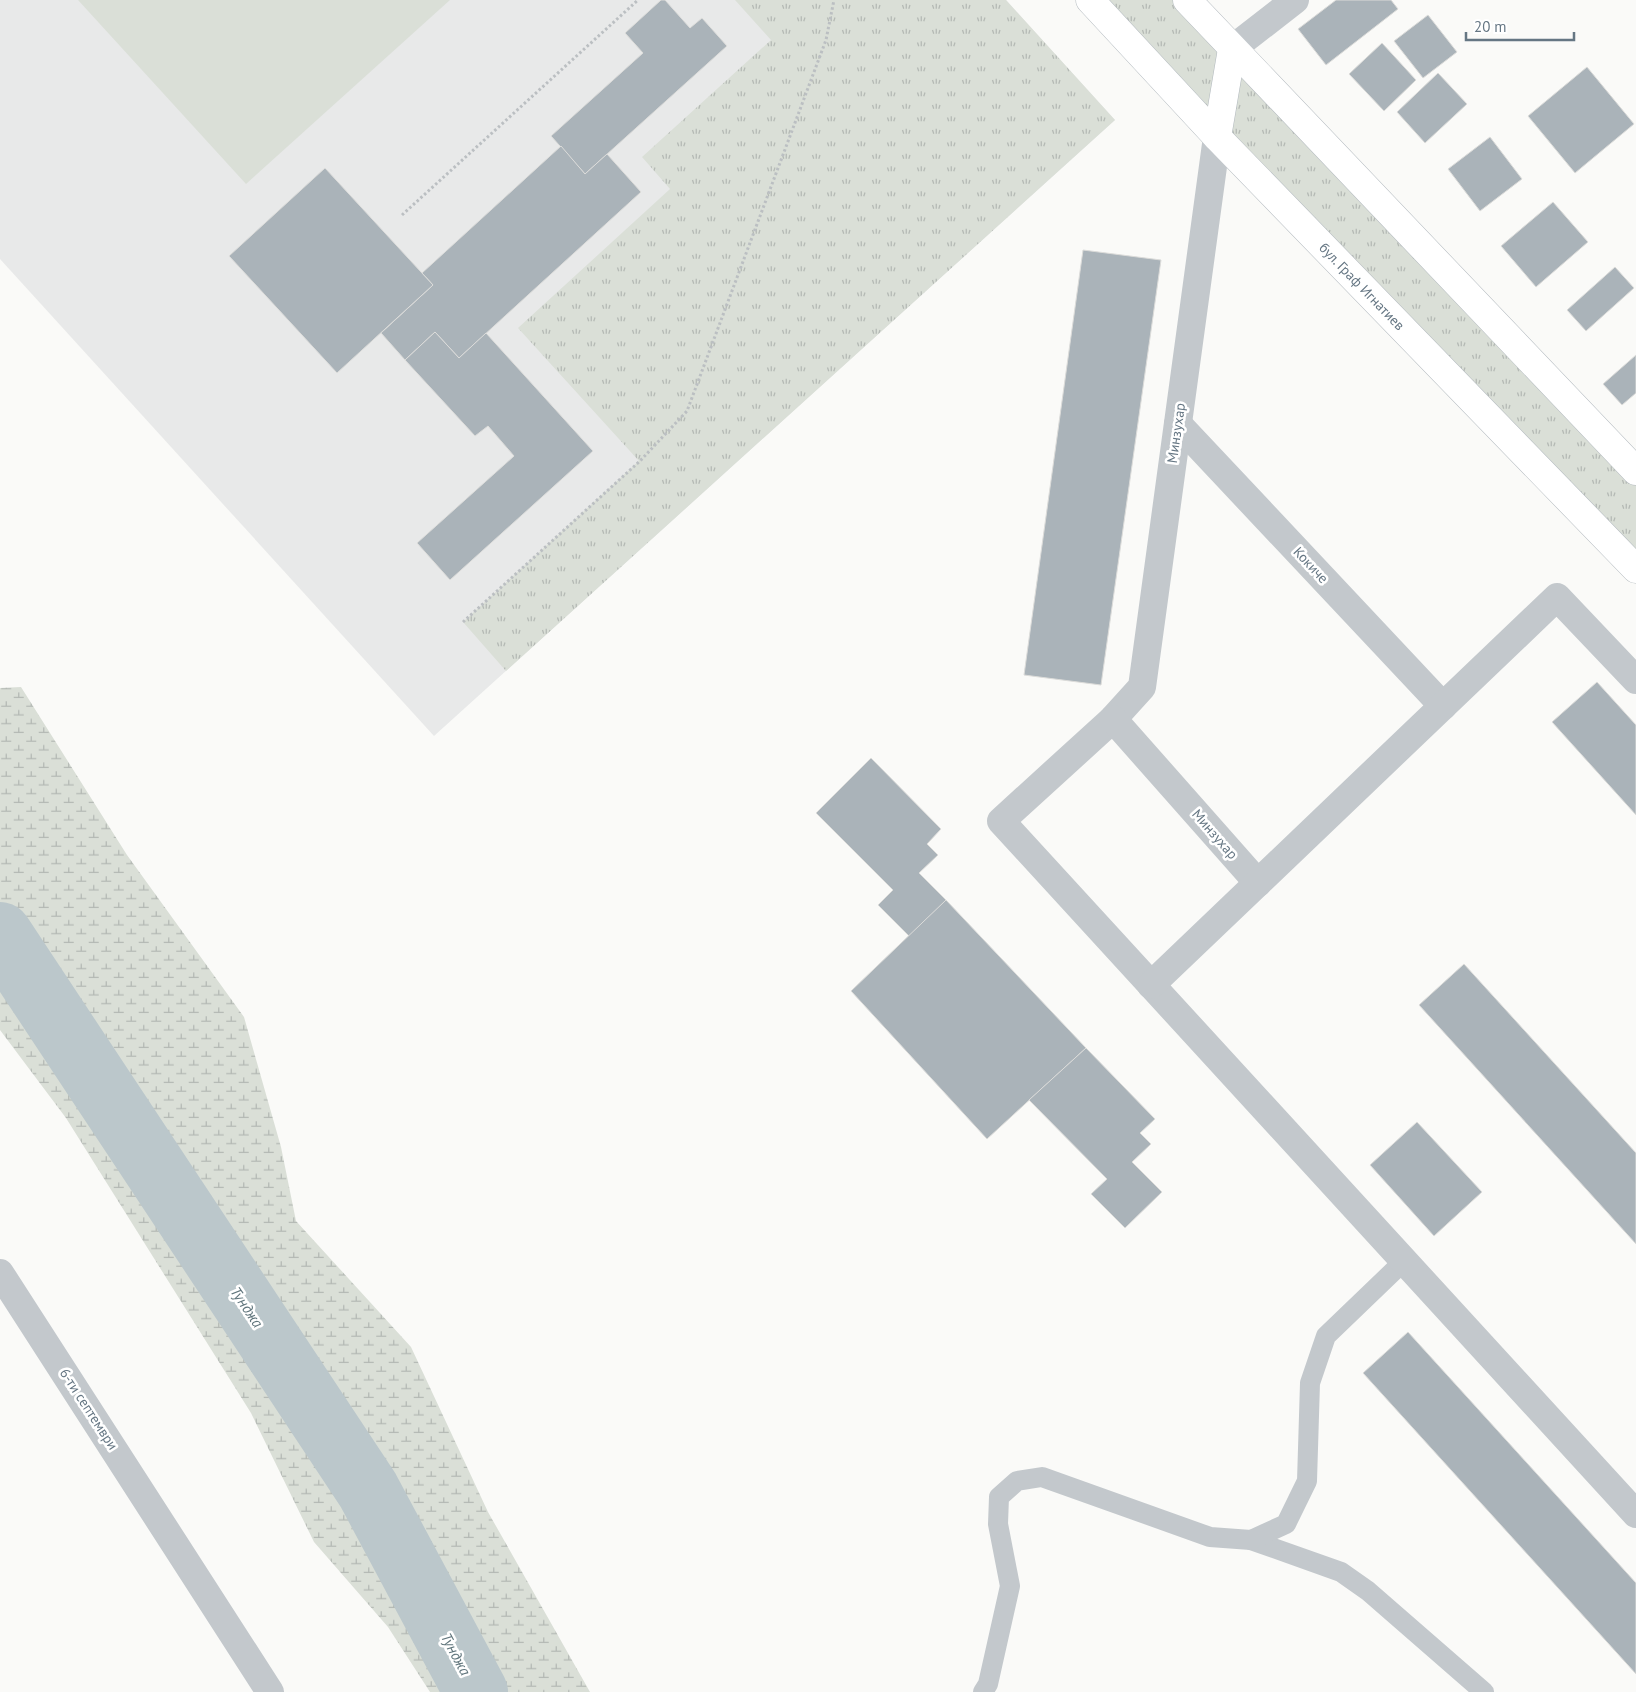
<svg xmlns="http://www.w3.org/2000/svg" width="1636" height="1692" font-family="'PT Sans',sans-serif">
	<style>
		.built { fill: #e8e9e9 }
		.grass { fill: url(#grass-tufts) }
		.wetland { fill: url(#wetland-marsh) }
		.park { fill: #dadfd7 }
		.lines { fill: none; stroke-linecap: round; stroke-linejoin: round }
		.river { stroke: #bbc7cb; stroke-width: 64 }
		.building { fill: #aab3b9; stroke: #dcdcda }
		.secondary-casing { stroke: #b3babf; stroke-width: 29 }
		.path { stroke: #bbbfc2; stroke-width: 3; stroke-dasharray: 2.5 2.5; stroke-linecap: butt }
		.service { stroke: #c3c8cc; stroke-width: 20 }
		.minor { stroke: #c3c8cc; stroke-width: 28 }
		.secondary { stroke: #fff; stroke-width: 28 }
		.labels { text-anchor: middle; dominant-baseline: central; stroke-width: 5; stroke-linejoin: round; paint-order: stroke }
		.street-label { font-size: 14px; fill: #657683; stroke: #fff }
		.water-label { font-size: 15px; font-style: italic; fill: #60757c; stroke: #fff }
	</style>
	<defs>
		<pattern id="grass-tufts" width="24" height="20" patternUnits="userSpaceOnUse" patternTransform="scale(1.25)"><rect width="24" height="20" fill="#dadfd7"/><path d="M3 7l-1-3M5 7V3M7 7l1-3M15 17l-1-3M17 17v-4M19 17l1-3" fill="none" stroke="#b4b9b4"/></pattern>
		<pattern id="wetland-marsh" width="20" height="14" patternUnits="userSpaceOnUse" patternTransform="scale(1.25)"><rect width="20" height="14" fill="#dadfd7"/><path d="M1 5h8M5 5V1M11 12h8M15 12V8" fill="none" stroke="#b4b9b4"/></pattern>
	</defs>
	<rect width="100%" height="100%" fill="#fafaf8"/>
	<!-- built -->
	<polygon class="built" points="0,0 1006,0 1115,120 434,736 0,259"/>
	<!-- grass -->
	<g class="grass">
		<polygon points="735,0 1006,0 1115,120 506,671 463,622 639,461 518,328 670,189 642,157 771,40"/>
		<polygon points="1090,0 1187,0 1636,471 1636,569"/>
	</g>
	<!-- wetland -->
	<polygon class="wetland" points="21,687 127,855 244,1017 281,1147 296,1221 411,1347 488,1512 590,1692 430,1692 388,1627 314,1542 251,1413 66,1118 0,1030 0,688"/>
	<!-- park -->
	<polygon class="park" points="78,0 450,0 246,184"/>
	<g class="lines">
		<!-- river -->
		<polyline class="river" points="0,934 368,1490 476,1692"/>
	</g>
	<!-- building -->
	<g class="building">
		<polygon points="661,0 665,0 690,28 702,18 727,46 585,174 551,136 643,53 625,33"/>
		<polygon points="1336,0 1391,0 1398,9 1326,65 1298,29"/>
		<polygon points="1428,15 1457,52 1423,78 1394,41"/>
		<polygon points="1382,43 1416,80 1384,111 1349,74"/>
		<polygon points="1587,67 1634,124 1575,173 1528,116"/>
		<polygon points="1438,73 1467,104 1425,143 1397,112"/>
		<polygon points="1490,137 1522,179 1480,211 1448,169"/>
		<polygon points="561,146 585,174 607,154 641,192 459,358 435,332 405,360 381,333 433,285 422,273"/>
		<polygon points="325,168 433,285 337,373 229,256"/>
		<polygon points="1553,202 1588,242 1536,287 1501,246"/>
		<polygon points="1083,250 1161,260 1101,685 1024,675"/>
		<polygon points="1615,267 1634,288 1586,331 1567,310"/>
		<polygon points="435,332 459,358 486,333 593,451 450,580 417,543 514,456 488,426 475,436 405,360"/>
		<polygon points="1636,355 1636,393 1622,405 1603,384"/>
		<polygon points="1597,682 1636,725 1636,815 1552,722"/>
		<polygon points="871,758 941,829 927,844 938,855 919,873 946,900 910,937 878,905 893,890 816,813"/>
		<polygon points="946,900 1086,1048 987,1139 851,991"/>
		<polygon points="1464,964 1636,1153 1636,1244 1419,1005"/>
		<polygon points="1086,1048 1155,1119 1140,1133 1151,1144 1132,1162 1162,1192 1125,1228 1091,1194 1107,1179 1029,1100"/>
		<polygon points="1417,1122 1482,1192 1434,1236 1370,1165"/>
		<polygon points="1408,1332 1636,1583 1636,1674 1363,1373"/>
	</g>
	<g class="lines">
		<defs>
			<g id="secondary">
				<path id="s1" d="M1090 0 1217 137 1636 569"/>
				<polyline points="1187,0 1636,471"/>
				<polyline points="1217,137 1232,49"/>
			</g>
		</defs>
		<!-- secondary casing -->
		<use href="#secondary" class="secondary-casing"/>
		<!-- path -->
		<g class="path">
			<polyline points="402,215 638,0"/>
			<polyline points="463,622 640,461 687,411 826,40 834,0"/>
		</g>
		<!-- service -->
		<g class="service">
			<polyline points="1251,1540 1341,1572 1368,1591 1484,1692"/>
			<polyline points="983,1692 988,1684 1010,1586 998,1524 999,1497 1017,1481 1042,1477 1210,1537 1251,1540 1286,1524 1307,1481 1310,1383 1326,1336 1404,1261"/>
		</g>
		<!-- minor -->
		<g class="minor">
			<polyline points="1232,49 1295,0"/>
			<polyline points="1217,137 1142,687 1113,719 1001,821 1636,1514"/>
			<polyline points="1178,424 1443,706"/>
			<polyline points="1113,719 1258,883"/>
			<polyline points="1151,985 1557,597 1636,680"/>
			<polyline points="0,1273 270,1692"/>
		</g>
		<!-- secondary -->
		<use href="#secondary" class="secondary"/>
	</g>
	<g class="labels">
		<!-- street labels -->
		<g class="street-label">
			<text stroke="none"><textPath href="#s1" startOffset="395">бул. Граф Игнатиев</textPath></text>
			<text transform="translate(1176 433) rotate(-82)">Минзухар</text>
			<text transform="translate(1311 565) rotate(47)">Кокиче</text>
			<text transform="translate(1215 834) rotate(49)">Минзухар</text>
			<text transform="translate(89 1409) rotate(57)">6-ти септември</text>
		</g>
		<!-- water labels -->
		<g class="water-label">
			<text transform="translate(247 1307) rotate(56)">Тунджа</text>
			<text transform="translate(456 1654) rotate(62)">Тунджа</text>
		</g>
	</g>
	<!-- scale -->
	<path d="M1466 32v8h108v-8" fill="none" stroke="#657683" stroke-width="2.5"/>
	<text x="1474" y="32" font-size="15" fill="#657683" stroke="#ffffff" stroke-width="4" paint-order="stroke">20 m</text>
</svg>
